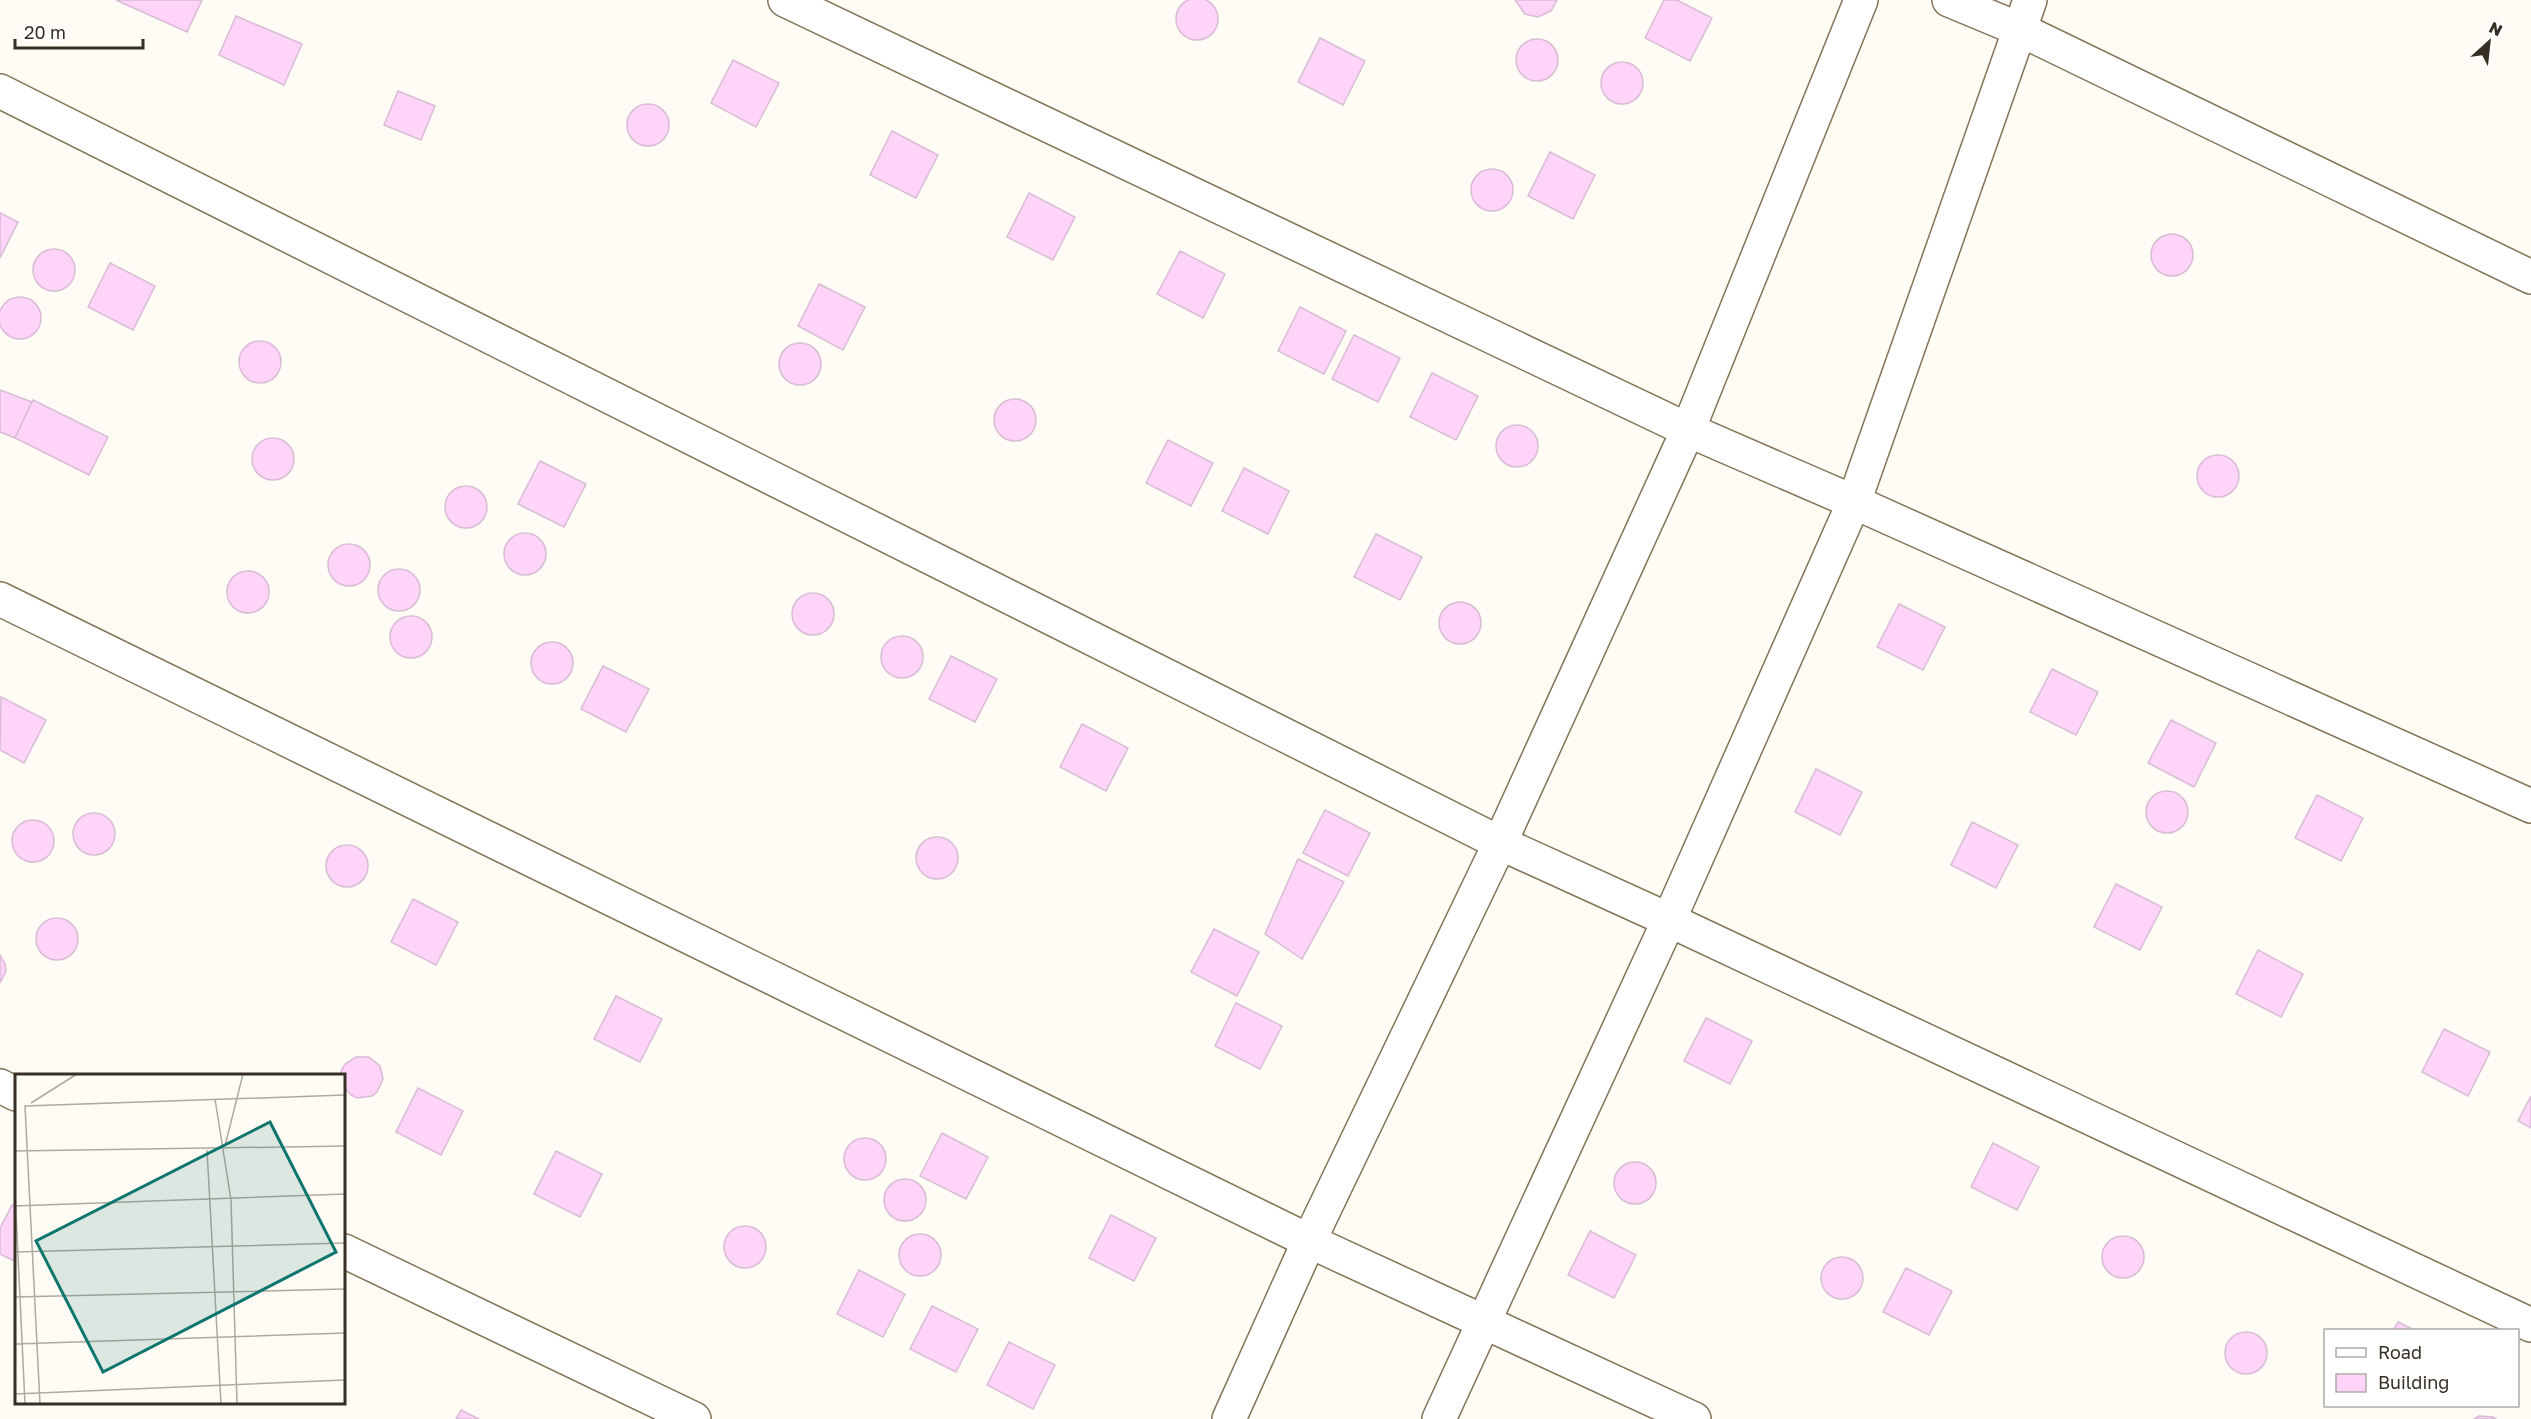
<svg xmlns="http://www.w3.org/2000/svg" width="2531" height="1419" font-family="'Golos Text',sans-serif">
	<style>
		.building { fill: #fed5f8; stroke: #d8bcd4; stroke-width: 1.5 }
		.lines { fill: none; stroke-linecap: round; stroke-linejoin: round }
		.street-casing { stroke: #847357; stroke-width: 36 }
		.street { stroke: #fff; stroke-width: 33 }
		.inset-road { fill: none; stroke: #afa9a1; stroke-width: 1.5 }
		.view { fill: #0f766e; fill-opacity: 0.15; stroke: #0f766e; stroke-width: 3 }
		.inset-edge { fill: none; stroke: #372f23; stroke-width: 3 }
	</style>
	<rect width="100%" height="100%" fill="#fffbf5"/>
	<!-- building -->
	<g class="building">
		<circle cx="1197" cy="19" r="21"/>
		<polygon points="116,0 202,0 187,32"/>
		<polygon points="1515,0 1557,0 1551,11 1538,17 1525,14"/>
		<polygon points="1664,0 1677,0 1712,18 1690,61 1645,38"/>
		<polygon points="236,16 302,44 284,85 219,55"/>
		<polygon points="1320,38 1365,61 1343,105 1298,82"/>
		<circle cx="1537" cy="60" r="21"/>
		<polygon points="733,60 779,83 756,127 711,103"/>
		<circle cx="1622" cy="83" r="21"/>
		<polygon points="398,91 435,106 421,140 384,125"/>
		<circle cx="648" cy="125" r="21"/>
		<polygon points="892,131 938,155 916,198 870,175"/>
		<polygon points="1550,152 1595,175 1573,219 1528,196"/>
		<circle cx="1492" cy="190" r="21"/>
		<polygon points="1029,193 1075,217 1053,260 1007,237"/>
		<polygon points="0,213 18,222 0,258"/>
		<circle cx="2172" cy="255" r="21"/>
		<circle cx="54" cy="270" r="21"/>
		<polygon points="1180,251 1225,274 1203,318 1157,294"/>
		<polygon points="110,263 155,286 133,330 88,307"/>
		<polygon points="819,284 865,307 843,350 798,326"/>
		<circle cx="20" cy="318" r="21"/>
		<polygon points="1300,307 1346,331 1324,374 1278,351"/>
		<polygon points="1354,335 1400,358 1378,402 1332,379"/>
		<circle cx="260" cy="362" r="21"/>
		<circle cx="800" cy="364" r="21"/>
		<polygon points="1432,373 1478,396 1456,440 1410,417"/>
		<polygon points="0,390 32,402 15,438 0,432"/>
		<circle cx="1015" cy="420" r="21"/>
		<polygon points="33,400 108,437 89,475 15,438"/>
		<circle cx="1517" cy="446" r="21"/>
		<circle cx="273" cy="459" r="21"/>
		<polygon points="1168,440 1213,463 1191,506 1146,483"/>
		<circle cx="2218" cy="476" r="21"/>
		<polygon points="540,461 586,484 564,527 518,504"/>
		<polygon points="1244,468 1289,491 1268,534 1222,511"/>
		<circle cx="466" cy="507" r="21"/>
		<circle cx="525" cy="554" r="21"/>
		<polygon points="1376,534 1422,557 1400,600 1354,577"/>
		<circle cx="349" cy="565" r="21"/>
		<circle cx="399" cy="590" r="21"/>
		<circle cx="248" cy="592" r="21"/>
		<circle cx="813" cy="614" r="21"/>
		<circle cx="1460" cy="623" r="21"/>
		<polygon points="1899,604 1945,627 1923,670 1877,647"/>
		<circle cx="411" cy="637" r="21"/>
		<circle cx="902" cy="657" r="21"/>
		<circle cx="552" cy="663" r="21"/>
		<polygon points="951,656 997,679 975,722 929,699"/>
		<polygon points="603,666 649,689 626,732 581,709"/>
		<polygon points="2052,669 2098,692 2076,735 2030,712"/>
		<polygon points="1,697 46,720 24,763 0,750"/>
		<polygon points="2171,720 2216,743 2194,787 2148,763"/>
		<polygon points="1082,724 1128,748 1106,791 1060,767"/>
		<polygon points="1816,769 1862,792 1840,835 1795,812"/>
		<circle cx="2167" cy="812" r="21"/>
		<polygon points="2317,795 2363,818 2341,861 2295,838"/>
		<polygon points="1325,810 1370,833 1348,876 1303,853"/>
		<circle cx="94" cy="834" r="21"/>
		<circle cx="33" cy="841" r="21"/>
		<polygon points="1972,822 2018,845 1996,888 1951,865"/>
		<circle cx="937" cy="858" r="21"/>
		<circle cx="347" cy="866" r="21"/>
		<polygon points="1298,859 1344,882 1302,959 1265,934"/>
		<polygon points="2116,884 2162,907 2140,950 2094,927"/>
		<polygon points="413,899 458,922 436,965 391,942"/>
		<circle cx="57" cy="939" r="21"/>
		<polygon points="1214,929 1259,952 1237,996 1191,972"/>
		<polygon points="2258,950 2303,974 2281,1017 2236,994"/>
		<polygon points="0,955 5,964 6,971 0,983"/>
		<polygon points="616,996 662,1019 640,1062 594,1039"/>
		<polygon points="1236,1003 1282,1026 1260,1069 1215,1046"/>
		<polygon points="1706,1018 1752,1041 1730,1084 1684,1061"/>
		<polygon points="2444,1029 2490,1052 2468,1096 2422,1072"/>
		<polygon points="356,1057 369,1057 380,1066 383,1079 377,1092 372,1096 357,1098 351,1095 344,1087 341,1071 345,1064"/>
		<polygon points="418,1088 463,1111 441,1155 396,1132"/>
		<polygon points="2531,1096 2531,1128 2518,1121"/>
		<polygon points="942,1133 988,1157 966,1199 920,1176"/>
		<circle cx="865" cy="1159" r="21"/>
		<polygon points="1993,1143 2039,1167 2017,1210 1971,1187"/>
		<polygon points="556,1151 602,1174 580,1217 534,1194"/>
		<circle cx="1635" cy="1183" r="21"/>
		<circle cx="905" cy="1200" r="21"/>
		<polygon points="12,1205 16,1207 16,1262 0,1254 0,1228"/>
		<polygon points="1111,1215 1156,1238 1134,1281 1089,1258"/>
		<circle cx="745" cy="1247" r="21"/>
		<polygon points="1590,1231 1636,1255 1614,1298 1568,1275"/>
		<circle cx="920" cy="1255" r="21"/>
		<circle cx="2123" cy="1257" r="21"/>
		<circle cx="1842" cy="1278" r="21"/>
		<polygon points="1906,1268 1952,1291 1929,1335 1883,1312"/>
		<polygon points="859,1270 905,1294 883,1337 837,1314"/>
		<polygon points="932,1306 978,1329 956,1372 910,1349"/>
		<polygon points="2398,1322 2414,1330 2393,1330"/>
		<circle cx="2246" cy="1353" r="21"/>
		<polygon points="1009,1342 1055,1365 1033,1409 987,1385"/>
		<polygon points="461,1410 479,1419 456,1419"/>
		<polygon points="2479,1416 2493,1417 2496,1419 2474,1419"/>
	</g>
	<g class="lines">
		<defs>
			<g id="street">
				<polyline points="785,0 1688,430 1854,502 2531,806"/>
				<polyline points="1949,0 2021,30 2531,277"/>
				<polyline points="0,91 1500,843 1669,920 2531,1325"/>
				<polyline points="0,599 1309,1241 1694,1419"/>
				<polyline points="0,1086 16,1094"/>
				<polyline points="344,1251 694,1419"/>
				<polyline points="1229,1419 1309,1241 1500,843 1688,430 1861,0"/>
				<polyline points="1439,1419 1669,920 1854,502 2030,0"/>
			</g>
		</defs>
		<!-- street casing -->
		<use href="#street" class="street-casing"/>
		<!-- street -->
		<use href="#street" class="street"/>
	</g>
	<!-- overview -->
	<g transform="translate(15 1074)">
		<rect width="330" height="330" fill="#fffbf5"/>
		<path class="inset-road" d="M200 25 216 126 222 330M16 29 62 0M210 72 228 0M192 76 206 330M0 77 330 72M0 118 10 330M0 132 330 120M0 178 330 169M0 223 330 215M0 270 330 259M0 320 330 306M25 330 10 32 330 21"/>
		<path class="view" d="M255 48 321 178 88 298 21 167Z"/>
		<rect width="330" height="330" class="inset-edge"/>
	</g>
	<!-- legend -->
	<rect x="2324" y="1329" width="195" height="78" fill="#ffffff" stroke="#afaca7" stroke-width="1.5"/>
	<rect x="2336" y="1348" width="30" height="9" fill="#ffffff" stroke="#afaca7" stroke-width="1.5"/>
	<text x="2378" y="1359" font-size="18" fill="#372f23">Road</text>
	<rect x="2336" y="1374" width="30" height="18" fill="#fed5f8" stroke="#afaca7" stroke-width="1.5"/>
	<text x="2378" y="1389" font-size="18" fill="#372f23">Building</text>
	<!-- north arrow -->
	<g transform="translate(2489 42) rotate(27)" stroke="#ffffff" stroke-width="4.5" paint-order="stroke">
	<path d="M0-4.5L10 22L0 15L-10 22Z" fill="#372f23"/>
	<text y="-9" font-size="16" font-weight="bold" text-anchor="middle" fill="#372f23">N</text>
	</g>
	<!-- scale -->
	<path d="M15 39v9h128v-9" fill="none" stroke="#372f23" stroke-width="3"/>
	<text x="24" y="39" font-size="18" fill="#372f23" stroke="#ffffff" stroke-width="4.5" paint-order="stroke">20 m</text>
</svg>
